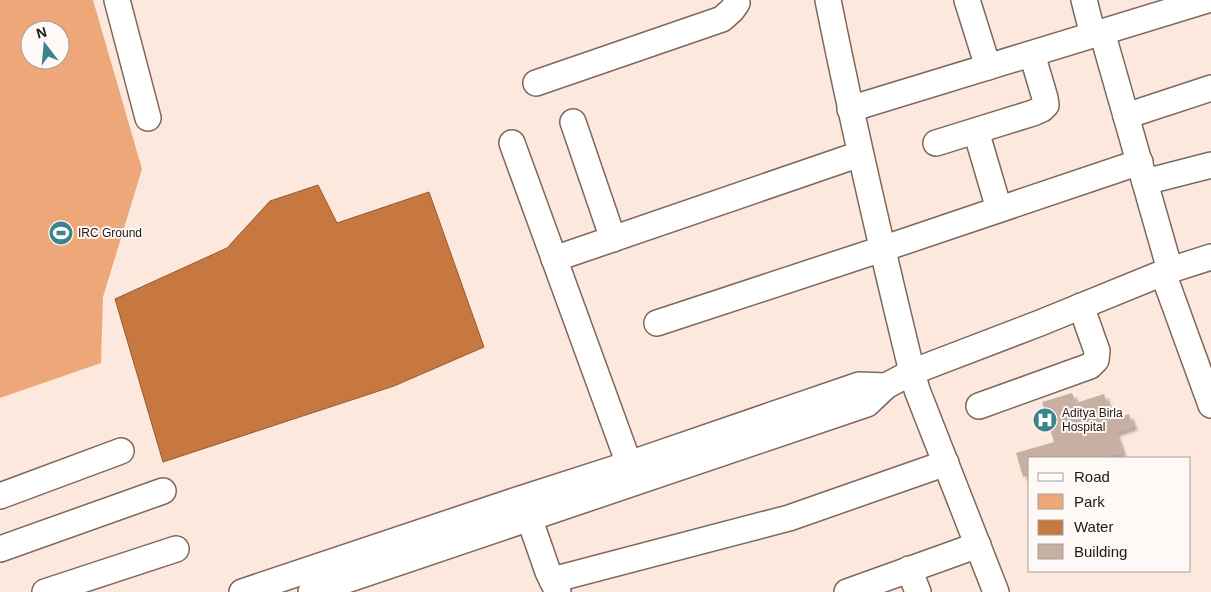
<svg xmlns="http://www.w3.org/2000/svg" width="1211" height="592" font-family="Helvetica,sans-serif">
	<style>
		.green { fill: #eea778; fill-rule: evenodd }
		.water { fill: #c67840; stroke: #945b32 }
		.building { fill: #c7afa1; filter: url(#shadow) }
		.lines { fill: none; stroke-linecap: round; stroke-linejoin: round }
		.minor-casing { stroke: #7d685a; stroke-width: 28 }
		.minor { stroke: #fff; stroke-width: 25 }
		.labels { text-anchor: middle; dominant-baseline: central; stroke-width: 4; stroke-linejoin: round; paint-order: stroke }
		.poi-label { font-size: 12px; fill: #201812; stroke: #fef9f6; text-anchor: start }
	</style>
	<defs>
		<filter id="shadow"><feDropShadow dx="4.5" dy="4.5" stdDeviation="1" flood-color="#0004"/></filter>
	</defs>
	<rect width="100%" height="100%" fill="#fce8dc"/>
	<!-- green -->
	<path class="green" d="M0 0H93L142 169 103 297 101 363 0 398ZM30 30H60V60H30Z"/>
	<!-- water -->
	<polygon class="water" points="318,185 337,223 429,192 484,347 394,386 163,462 115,299 227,248 270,201"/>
	<!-- building -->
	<polygon class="building" points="1072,393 1076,403 1104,394 1112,419 1129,414 1133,426 1115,432 1122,452 1101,458 1030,458 1030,475 1023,477 1016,453 1054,442 1042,402"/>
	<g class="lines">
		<defs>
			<g id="minor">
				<polyline points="117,0 148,118"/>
				<path d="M828 0C853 125 882 249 912 372L917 390 996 592"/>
				<polyline points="967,0 988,67"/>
				<polyline points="1084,0 1093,35"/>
				<polyline points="1102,32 1170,270"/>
				<polyline points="536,83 722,19 732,10 737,3 736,0"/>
				<polyline points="850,109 1207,0"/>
				<polyline points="1126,116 1211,88"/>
				<polyline points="573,122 613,239"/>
				<polyline points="976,131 999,209"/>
				<polyline points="512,143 629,464"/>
				<polyline points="936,143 1033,113 1042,109 1046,105 1045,98 1032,54"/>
				<polyline points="1145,182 1211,165"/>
				<polyline points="554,259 860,154"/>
				<polyline points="1163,273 1211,405"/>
				<polyline points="657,323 882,249 1140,162"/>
				<polyline points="979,406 1090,366 1096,360 1097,351 1081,306"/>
				<polyline points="0,496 121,451"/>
				<polyline points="524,503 548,572 558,592"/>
				<polyline points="0,549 163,491"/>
				<polyline points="909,569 918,592"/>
				<polyline points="552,580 789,518 946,463"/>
				<polyline points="45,592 176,549"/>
				<polyline points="242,592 523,498 629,464 859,385 886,386"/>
				<polyline points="311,592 867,404 886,386 912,372 1040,323 1170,270 1211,257"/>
				<polyline points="847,592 978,545"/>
			</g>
		</defs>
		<!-- minor casing -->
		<use href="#minor" class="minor-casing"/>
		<!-- minor -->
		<use href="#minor" class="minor"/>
	</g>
	<!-- icons -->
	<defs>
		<symbol id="stadium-disc" viewBox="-11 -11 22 22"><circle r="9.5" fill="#3c838b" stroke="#fef9f6"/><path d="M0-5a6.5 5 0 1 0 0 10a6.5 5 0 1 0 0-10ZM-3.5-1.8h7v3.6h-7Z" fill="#fff"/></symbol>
		<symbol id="hospital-disc" viewBox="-11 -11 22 22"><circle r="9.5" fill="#3c838b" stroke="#fef9f6"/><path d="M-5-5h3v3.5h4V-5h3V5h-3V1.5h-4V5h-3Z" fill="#fff"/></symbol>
	</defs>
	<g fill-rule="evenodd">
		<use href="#stadium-disc" x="47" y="219" width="28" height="28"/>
		<use href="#hospital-disc" x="1031" y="406" width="28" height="28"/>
	</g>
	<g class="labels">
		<!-- poi labels -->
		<g class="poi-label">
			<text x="78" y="233">IRC Ground</text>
			<text x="1062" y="413">Aditya Birla<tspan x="1062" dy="14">Hospital</tspan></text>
		</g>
	</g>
	<!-- legend -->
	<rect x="1028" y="457" width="162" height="115" fill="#fef9f6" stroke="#a59f9b"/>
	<rect x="1038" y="473" width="25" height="8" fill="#ffffff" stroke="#a59f9b"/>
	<text x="1074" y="482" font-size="15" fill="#201812">Road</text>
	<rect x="1038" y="494" width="25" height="15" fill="#eea778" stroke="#a59f9b"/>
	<text x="1074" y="507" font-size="15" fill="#201812">Park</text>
	<rect x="1038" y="520" width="25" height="15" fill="#c67840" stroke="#a59f9b"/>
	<text x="1074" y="532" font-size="15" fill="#201812">Water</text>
	<rect x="1038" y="544" width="25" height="15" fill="#c7afa1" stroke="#a59f9b"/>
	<text x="1074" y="557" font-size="15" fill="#201812">Building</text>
	<!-- north arrow -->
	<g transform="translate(45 45) rotate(344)"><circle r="24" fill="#fef9f6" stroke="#a59f9b"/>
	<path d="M0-4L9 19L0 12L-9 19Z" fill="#3c838b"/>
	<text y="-8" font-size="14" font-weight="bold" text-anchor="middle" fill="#201812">N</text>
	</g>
</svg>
